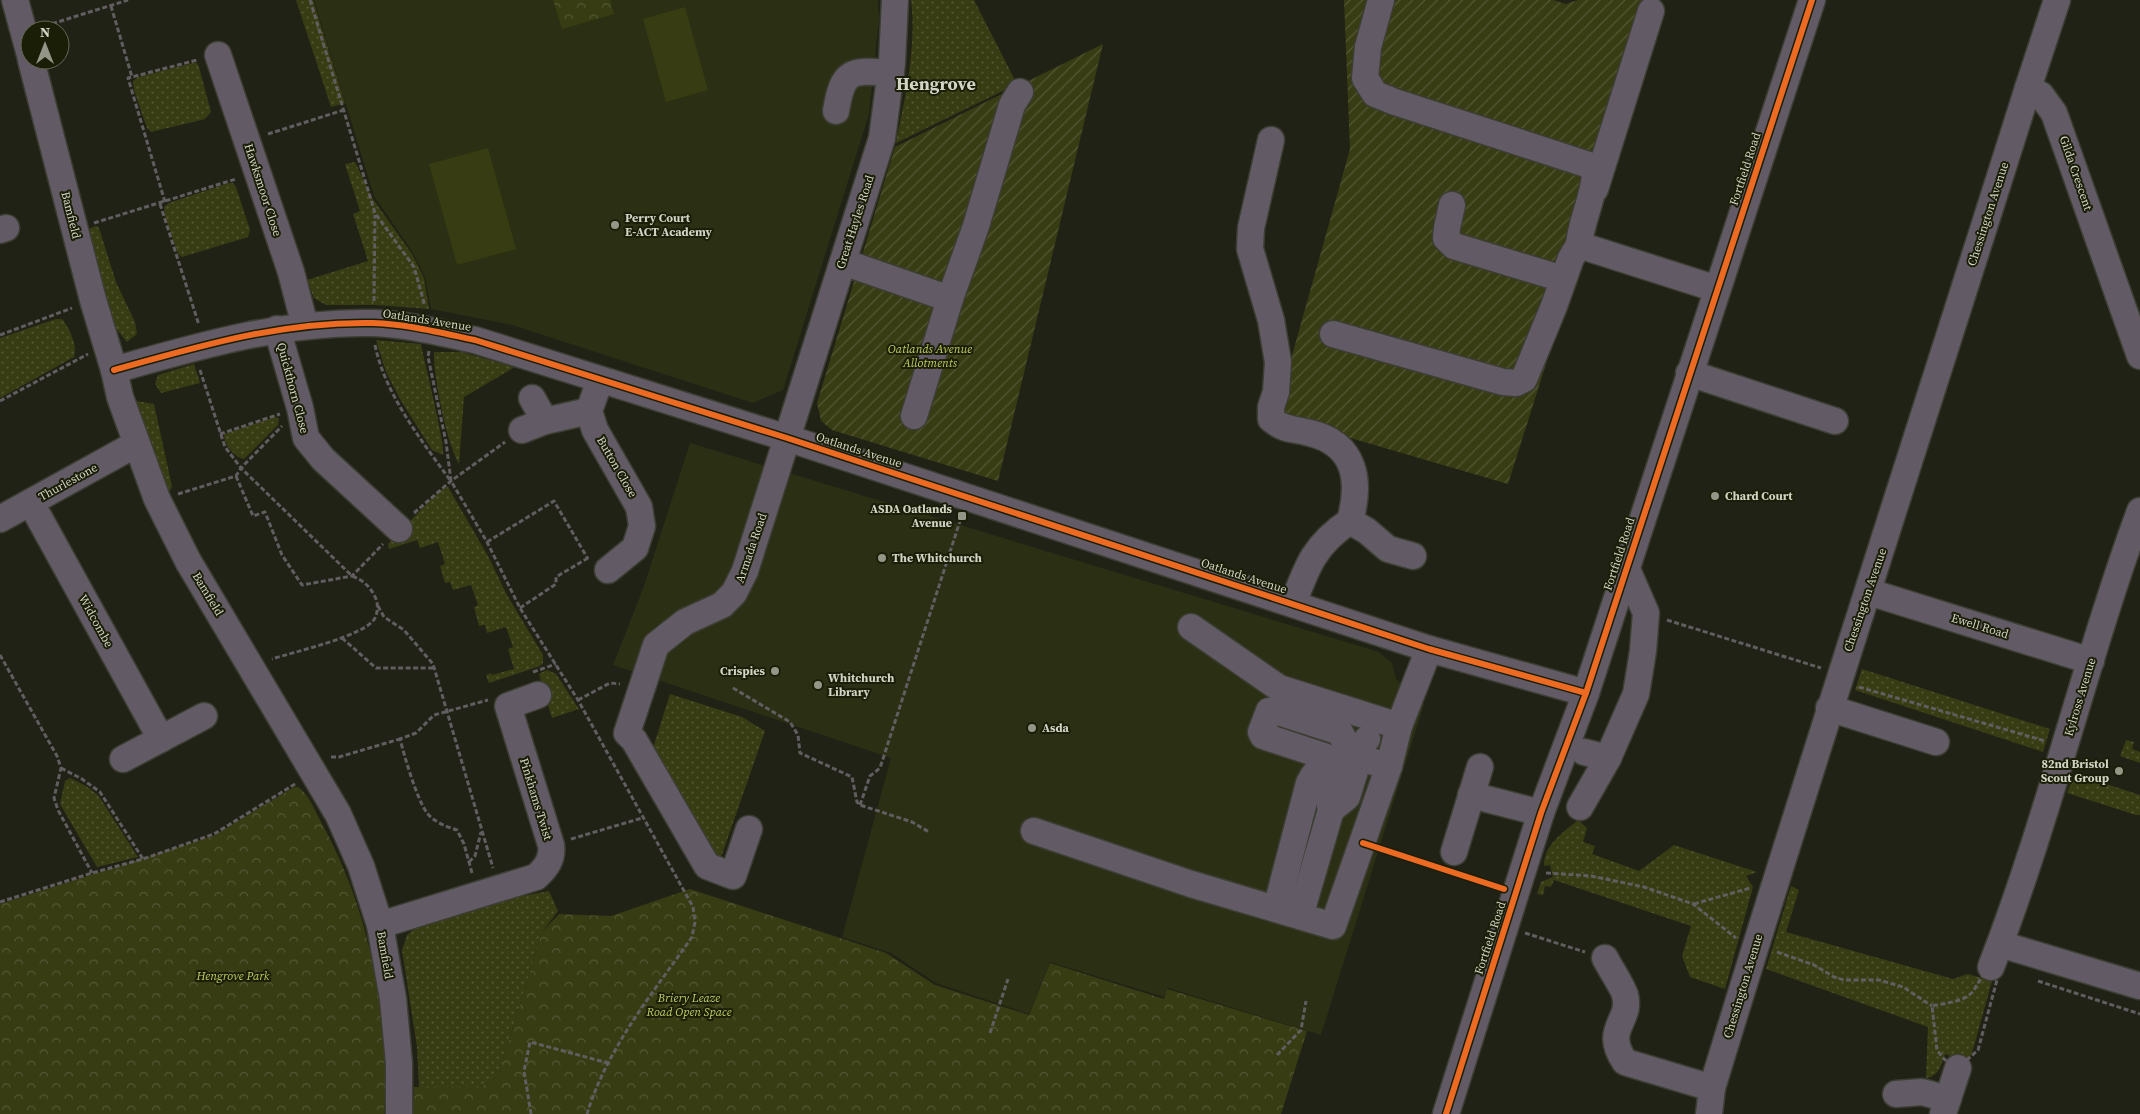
<svg xmlns="http://www.w3.org/2000/svg" width="2140" height="1114" font-family="'Source Serif 4',serif">
	<style>
		.built { fill: #2b2f13 }
		.grass { fill: url(#grass-dots) }
		.park { fill: url(#park-crowns) }
		.garden { fill: url(#garden-furrows) }
		.pitch { fill: #383c13 }
		.lines { fill: none; stroke-linecap: round; stroke-linejoin: round }
		.minor-casing { stroke: #3c3e33; stroke-width: 29 }
		.path { stroke: #615d60; stroke-width: 3; stroke-dasharray: 5 2.5; stroke-linecap: butt }
		.minor { stroke: #625b65; stroke-width: 26 }
		.cycleway-casing { stroke: #1b1e07; stroke-width: 9 }
		.cycleway { stroke: #ed6a23; stroke-width: 6 }
		.poi-dot { fill: #949688; stroke: #1b1e07; stroke-width: 2 }
		.labels { text-anchor: middle; dominant-baseline: central; stroke-width: 4; stroke-linejoin: round; paint-order: stroke }
		.street-label { font-size: 12px; fill: #d2d4c6; stroke: #1b1e07 }
		.poi-label { font-size: 12px; font-weight: bold; fill: #d2d4c6; stroke: #1b1e07; text-anchor: start }
		.park-label { font-size: 12px; font-style: italic; fill: #c0cb62; stroke: #1b1e07 }
		.district-label { font-size: 18px; font-weight: bold; fill: #d2d4c6; stroke: #1b1e07 }
	</style>
	<defs>
		<pattern id="grass-dots" width="8" height="8" patternUnits="userSpaceOnUse" patternTransform="scale(1.25)"><rect width="8" height="8" fill="#383c13"/><path d="M2 2h.1M6 6h.1" fill="none" stroke="#545734" stroke-width="1.8" stroke-linecap="round"/></pattern>
		<pattern id="park-crowns" width="20" height="18" patternUnits="userSpaceOnUse" patternTransform="scale(1.25)"><rect width="20" height="18" fill="#383c13"/><path d="M2 6a3 3 0 1 1 6 0M12 15a3 3 0 1 1 6 0" fill="none" stroke="#545734"/></pattern>
		<pattern id="garden-furrows" width="10" height="10" patternUnits="userSpaceOnUse" patternTransform="scale(1.25)"><rect width="10" height="10" fill="#383c13"/><path d="M-1 1l2-2M0 10L10 0M9 11l2-2" fill="none" stroke="#545734"/></pattern>
	</defs>
	<rect width="100%" height="100%" fill="#212216"/>
	<!-- built -->
	<g class="built">
		<polygon points="314,0 878,0 879,18 869,114 783,390 753,403 512,325 431,309 425,277 413,253 374,196"/>
		<polygon points="690,443 1379,652 1392,663 1396,679 1424,704 1321,1035 1168,988 1164,997 1050,962 1029,1014 936,983 891,953 842,937 891,758 613,665 644,586"/>
	</g>
	<!-- grass -->
	<g class="grass">
		<polygon points="296,0 313,0 345,103 331,107"/>
		<path d="M911 0H974L1017 84 896 143C905 98 917 46 911 0Z"/>
		<polygon points="193,63 197,63 199,67 211,112 205,119 151,132 147,128 134,90 133,81 138,77"/>
		<polygon points="355,162 373,199 412,254 424,278 429,309 377,305 326,305 314,298 307,280 368,261 353,214 360,211 345,164"/>
		<polygon points="229,183 233,183 236,187 250,230 248,237 182,257 178,254 165,216 164,207 169,203"/>
		<polygon points="96,226 99,228 116,282 135,322 137,334 127,342 113,325 88,229"/>
		<path d="M56 319H62C69 327 78 346 74 357L0 398V338Z"/>
		<path d="M376 340 421 344C424 361 446 446 443 455L432 450 400 399 386 372Z"/>
		<path d="M434 352H461L515 367 464 397 459 464C447 444 433 376 434 352Z"/>
		<polygon points="194,364 200,383 161,393 155,384 158,375"/>
		<polygon points="136,401 154,404 172,486 170,491 168,492"/>
		<path d="M275 417 279 419 278 425 244 459C234 457 224 445 224 434Z"/>
		<polygon points="448,487 488,556 507,595 543,655 543,663 540,666 489,683 486,675 491,673 492,675 514,669 508,649 513,647 506,627 487,633 485,625 479,626 474,607 478,605 471,585 453,590 450,582 445,583 440,566 445,564 438,542 420,548 417,540 389,549 388,544 440,490"/>
		<polygon points="1862,669 2050,729 2043,752 1855,690"/>
		<polygon points="547,670 556,674 579,709 552,718 539,674"/>
		<polygon points="670,694 742,717 765,731 719,863 653,748"/>
		<polygon points="2126,740 2134,742 2132,749 2140,752 2140,763 2120,756"/>
		<polygon points="2073,777 2093,783 2094,780 2140,795 2140,815 2136,815 2067,793"/>
		<polygon points="70,778 86,786 98,795 138,857 97,867 60,804 65,781"/>
		<path d="M1578 820 1587 828 1583 842 1595 846 1592 854 1639 871 1674 845 1757 872 1746 876 1753 887 1725 989 1690 977 1682 956 1691 926 1554 880 1551 887 1545 886 1543 895 1537 894 1541 882 1553 877 1550 865 1544 866C1544 844 1563 833 1578 820Z"/>
		<path d="M1791 886 1799 890 1786 932 1953 979 1968 974 1992 981 1974 1046 1968 1063 1945 1054C1941 1066 1939 1076 1926 1078L1928 1027 1766 969Z"/>
		<polygon points="549,891 558,911 542,932 498,1076 481,1087 419,1087 417,1047 402,950 407,935 422,923 507,899"/>
	</g>
	<!-- park -->
	<g class="park">
		<polygon points="553,0 610,0 614,14 562,29"/>
		<path d="M294 787H298C309 794 315 811 321 822 369 908 390 1015 384 1114H0V904L213 836Z"/>
		<polygon points="690,889 886,953 935,985 1029,1015 1050,963 1164,999 1167,989 1307,1031 1281,1114 413,1114 414,1087 481,1087 498,1076 542,932 559,914 611,916"/>
	</g>
	<!-- garden -->
	<g class="garden">
		<polygon points="1344,0 1553,0 1566,4 1578,0 1661,0 1508,484 1275,416 1350,149"/>
		<polygon points="1103,44 998,481 832,430 821,421 817,403 895,147"/>
	</g>
	<!-- pitch -->
	<g class="pitch">
		<polygon points="685,7 708,90 666,102 643,19"/>
		<polygon points="488,148 516,249 457,265 429,164"/>
	</g>
	<g class="lines">
		<defs>
			<g id="minor">
				<polyline points="15,0 30,55"/>
				<path d="M1381 0 1368 47 1365 78 1375 94 1395 102 1589 165 1595 173C1594 198 1581 220 1579 245"/>
				<polyline points="2057,0 2028,88 2041,95 2054,113 2140,356"/>
				<polyline points="218,55 291,272 305,326"/>
				<polyline points="31,60 93,300 114,370 120,397 157,499 188,561 338,814 361,866 380,925 393,999 399,1063 399,1114"/>
				<path d="M836 111C843 69 851 70 891 73"/>
				<path d="M1271 140 1251 228 1250 249 1271 320 1278 362 1276 392 1271 407V419C1285 431 1293 428 1310 433 1356 444 1361 481 1350 521"/>
				<polyline points="1595,189 1651,11"/>
				<polyline points="1452,205 1447,228 1446,238 1454,246 1563,279"/>
				<polyline points="0,230 6,228"/>
				<polyline points="843,262 950,299 976,226 1012,105 1020,92"/>
				<polyline points="277,329 300,408 306,438 323,459 399,529"/>
				<polyline points="1333,334 1503,382 1516,383 1524,379 1554,306 1571,258 1579,245 1717,289"/>
				<path d="M114 370C199 346 283 321 373 323 407 324 442 333 475 340L787 438 1429 649 1586 693"/>
				<polyline points="1689,373 1835,421"/>
				<polyline points="600,380 589,411 595,430 639,507 642,526 635,548 608,570"/>
				<polyline points="532,398 545,421"/>
				<polyline points="914,416 950,299"/>
				<polyline points="522,430 545,421 589,411"/>
				<polyline points="31,503 161,739"/>
				<polyline points="0,519 136,444"/>
				<polyline points="1869,592 2091,661"/>
				<path d="M1293 604C1307 566 1315 544 1350 521L1367 531 1388 549 1413 556"/>
				<polyline points="1191,627 1279,688 1399,726"/>
				<polyline points="1829,708 1936,742"/>
				<polyline points="1584,752 1608,758"/>
				<polyline points="1330,758 1263,736 1261,732 1269,711 1275,711 1340,732 1352,756 1367,739"/>
				<polyline points="123,759 204,716"/>
				<polyline points="1471,795 1541,813"/>
				<polyline points="1580,807 1608,758 1636,694 1643,651 1646,613 1626,567"/>
				<polyline points="1331,810 1347,797 1359,758"/>
				<polyline points="749,829 733,876 707,866 634,740 627,733 656,645 685,622 722,605 734,593 745,571 882,138 892,63 895,0"/>
				<polyline points="1034,831 1191,884 1333,926 1389,766 1399,726 1429,649"/>
				<polyline points="1454,852 1480,767"/>
				<path d="M1276 909 1309 783C1328 745 1357 758 1389 766"/>
				<polyline points="1300,916 1331,810 1327,792 1338,758"/>
				<path d="M380 925 536 877C546 868 553 859 551 845L508 706 538 695"/>
				<polyline points="2000,944 2140,986"/>
				<path d="M1605 958C1609 966 1624 989 1625 995 1632 1022 1602 1028 1625 1062L1712 1088"/>
				<path d="M1991 967C2049 818 2085 661 2140 511"/>
				<polyline points="1896,1094 1922,1092 1948,1099"/>
				<polyline points="1446,1114 1541,813 1586,693 1812,0"/>
				<path d="M1709 1114 1712 1088C1814 753 1923 421 2028 88"/>
				<polyline points="1943,1114 1958,1068"/>
			</g>
		</defs>
		<!-- minor casing -->
		<use href="#minor" class="minor-casing"/>
		<!-- path -->
		<g class="path">
			<polyline points="310,0 375,213 414,267 425,306"/>
			<polyline points="111,6 132,77"/>
			<polyline points="45,26 128,0"/>
			<polyline points="268,134 344,110"/>
			<polyline points="165,202 128,78 197,60"/>
			<polyline points="160,204 199,325"/>
			<polyline points="94,223 236,179"/>
			<polyline points="374,301 375,215"/>
			<polyline points="0,335 72,308"/>
			<path d="M375 345C385 394 421 440 450 480"/>
			<path d="M429 351 428 357 446 442 451 481 487 542 520 608 578 700 693 907 695 922 692 937C653 993 607 1048 587 1114"/>
			<path d="M200 370 225 447 241 468 352 576C363 580 371 587 376 599 378 604 378 612 375 618 366 636 293 652 272 659"/>
			<polyline points="0,401 88,354"/>
			<polyline points="220,434 280,414"/>
			<polyline points="236,476 253,516 265,512 282,555 302,585 352,576 383,544"/>
			<polyline points="178,494 236,476 241,468 282,426"/>
			<polyline points="414,513 451,481 505,442"/>
			<polyline points="487,542 554,501 588,559"/>
			<polyline points="378,606 384,617 404,630 433,664 493,868"/>
			<polyline points="520,608 556,584 556,577 588,558"/>
			<polyline points="1667,620 1821,668"/>
			<polyline points="342,638 376,668 434,668"/>
			<polyline points="0,655 57,756 61,768 54,798 58,810 92,873"/>
			<polyline points="533,672 556,664"/>
			<polyline points="1859,687 2045,741"/>
			<polyline points="733,688 790,722 798,735 800,753 852,777 857,802 860,805 912,822 929,832"/>
			<polyline points="578,700 610,683 620,684"/>
			<polyline points="331,757 339,757 400,739"/>
			<polyline points="61,768 82,779 100,792 143,859"/>
			<polyline points="860,805 870,776 880,768 961,518"/>
			<polyline points="571,839 642,818"/>
			<polyline points="469,862 475,856 481,832"/>
			<path d="M472 873 464 844 457 830C447 827 434 822 427 813 416 797 405 758 400 739L416 733 434 715 488 700"/>
			<polyline points="1546,873 1591,876 1644,887 1693,904 1736,938"/>
			<polyline points="0,902 92,873 143,859 214,834 295,784"/>
			<polyline points="1694,904 1750,888"/>
			<polyline points="1525,933 1585,952"/>
			<polyline points="1777,952 1814,965 1834,977 1844,980 1879,980 1903,987 1932,1006"/>
			<path d="M1991 967 1996 975 1997 980 1978 1050 1958 1068 1944 1059 1937 1050 1932 1006C1945 1003 1966 1002 1974 990 1980 980 1982 975 1991 967Z"/>
			<polyline points="2038,981 2140,1014"/>
			<polyline points="990,1033 1008,979"/>
			<polyline points="1277,1055 1301,1030 1306,1001"/>
			<polyline points="531,1114 524,1071 530,1042 608,1063"/>
		</g>
		<!-- minor -->
		<use href="#minor" class="minor"/>
		<defs>
			<g id="cycleway">
				<path d="M114 370C199 346 283 321 373 323 407 324 442 333 475 340L787 438 1429 649 1586 693"/>
				<polyline points="1363,843 1504,889"/>
				<polyline points="1446,1114 1541,813 1586,693 1812,0"/>
			</g>
		</defs>
		<!-- cycleway casing -->
		<use href="#cycleway" class="cycleway-casing"/>
		<!-- cycleway -->
		<use href="#cycleway" class="cycleway"/>
	</g>
	<!-- markers -->
	<g class="poi-dot">
		<circle cx="615" cy="225" r="5"/>
		<circle cx="1715" cy="496" r="5"/>
		<rect x="957" y="511" width="10" height="10" rx="2.5"/>
		<circle cx="882" cy="558" r="5"/>
		<circle cx="775" cy="671" r="5"/>
		<circle cx="818" cy="685" r="5"/>
		<circle cx="1032" cy="728" r="5"/>
		<circle cx="2119" cy="771" r="5"/>
	</g>
	<g class="labels">
		<!-- street labels -->
		<g class="street-label">
			<text transform="translate(1745 169) rotate(-72)">Fortfield Road</text>
			<text transform="translate(2076 173) rotate(71)">Gilda Crescent</text>
			<text transform="translate(263 190) rotate(72)">Hawksmoor Close</text>
			<text transform="translate(1988 214) rotate(-72)">Chessington Avenue</text>
			<text transform="translate(71 215) rotate(76)">Bamfield</text>
			<text transform="translate(855 222) rotate(-72)">Great Hayles Road</text>
			<text transform="translate(427 320) rotate(9)">Oatlands Avenue</text>
			<text transform="translate(293 388) rotate(75)">Quickthorn Close</text>
			<text transform="translate(859 450) rotate(18)">Oatlands Avenue</text>
			<text transform="translate(617 467) rotate(60)">Button Close</text>
			<text transform="translate(68 482) rotate(-29)">Thurlestone</text>
			<text transform="translate(751 548) rotate(-71)">Armada Road</text>
			<text transform="translate(1619 554) rotate(-72)">Fortfield Road</text>
			<text transform="translate(1244 576) rotate(18)">Oatlands Avenue</text>
			<text transform="translate(208 594) rotate(59)">Bamfield</text>
			<text transform="translate(1865 600) rotate(-71)">Chessington Avenue</text>
			<text transform="translate(96 621) rotate(61)">Widcombe</text>
			<text transform="translate(1980 626) rotate(17)">Ewell Road</text>
			<text transform="translate(2080 697) rotate(-73)">Kylross Avenue</text>
			<text transform="translate(536 799) rotate(73)">Pinkhams Twist</text>
			<text transform="translate(1490 938) rotate(-72)">Fortfield Road</text>
			<text transform="translate(385 955) rotate(80)">Bamfield</text>
			<text transform="translate(1743 986) rotate(-73)">Chessington Avenue</text>
		</g>
		<!-- poi labels -->
		<g class="poi-label">
			<text x="625" y="218">Perry Court<tspan x="625" dy="14">E-ACT Academy</tspan></text>
			<text x="1725" y="496">Chard Court</text>
			<text x="952" y="509" text-anchor="end">ASDA Oatlands<tspan x="952" dy="14">Avenue</tspan></text>
			<text x="892" y="558">The Whitchurch</text>
			<text x="765" y="671" text-anchor="end">Crispies</text>
			<text x="828" y="678">Whitchurch<tspan x="828" dy="14">Library</tspan></text>
			<text x="1042" y="728">Asda</text>
			<text x="2109" y="764" text-anchor="end">82nd Bristol<tspan x="2109" dy="14">Scout Group</tspan></text>
		</g>
		<!-- park labels -->
		<g class="park-label">
			<text x="930" y="349">Oatlands Avenue<tspan x="930" dy="14">Allotments</tspan></text>
			<text x="233" y="976">Hengrove Park</text>
			<text x="689" y="998">Briery Leaze<tspan x="689" dy="14">Road Open Space</tspan></text>
		</g>
		<!-- district labels -->
		<g class="district-label">
			<text x="936" y="83">Hengrove</text>
		</g>
	</g>
	<!-- north arrow -->
	<g transform="translate(45 45)"><circle r="24" fill="#1b1e07" stroke="#646753"/>
	<path d="M0-4L9 19L0 12L-9 19Z" fill="#949688"/>
	<text y="-8" font-size="14" font-weight="bold" text-anchor="middle" fill="#d2d4c6">N</text>
	</g>
</svg>
